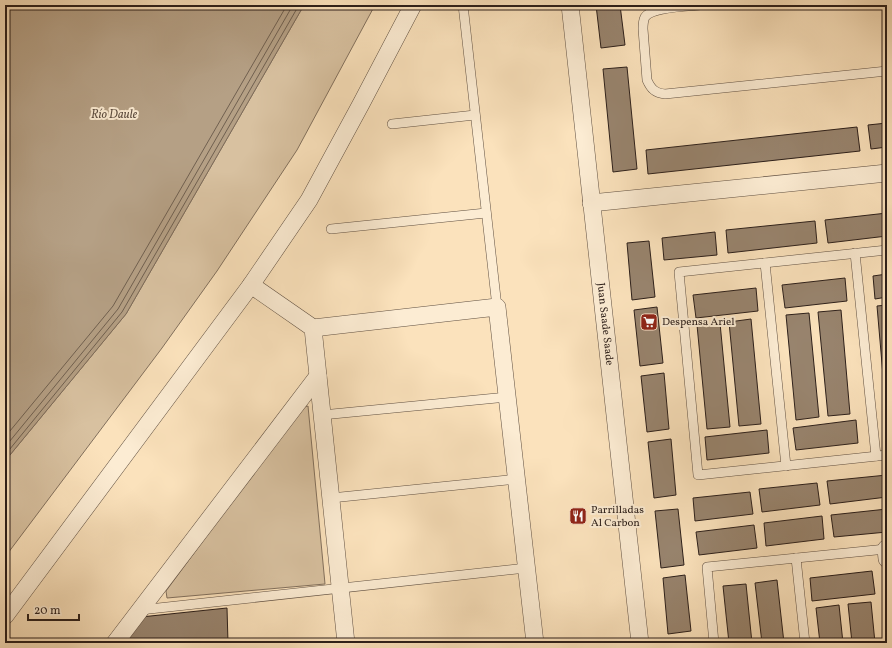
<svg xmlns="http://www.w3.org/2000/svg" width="892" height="648" font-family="Vollkorn,serif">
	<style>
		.green { fill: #d8c1a0; stroke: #82705d }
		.water { fill: #b5a085; stroke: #7e6c5a }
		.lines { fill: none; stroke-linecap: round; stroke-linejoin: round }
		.shore { stroke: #706050; stroke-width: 1 }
		.building { fill: #98846e; stroke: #2c1f1a }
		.service-casing { stroke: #605042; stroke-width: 10 }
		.minor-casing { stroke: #605042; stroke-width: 18 }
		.service { stroke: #fcecd3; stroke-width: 9 }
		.minor { stroke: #fcecd3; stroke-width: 17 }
		.labels { text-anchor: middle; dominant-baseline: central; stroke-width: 4; stroke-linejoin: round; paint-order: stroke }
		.poi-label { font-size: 11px; fill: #2c1f1a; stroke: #fcecd3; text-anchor: start }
		.street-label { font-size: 11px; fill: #2c1f1a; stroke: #fcecd3 }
		.water-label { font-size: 12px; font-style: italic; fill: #5c4c3f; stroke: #fcecd3 }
	</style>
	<rect width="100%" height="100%" fill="#fbe2bc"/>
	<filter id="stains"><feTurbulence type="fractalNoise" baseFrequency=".005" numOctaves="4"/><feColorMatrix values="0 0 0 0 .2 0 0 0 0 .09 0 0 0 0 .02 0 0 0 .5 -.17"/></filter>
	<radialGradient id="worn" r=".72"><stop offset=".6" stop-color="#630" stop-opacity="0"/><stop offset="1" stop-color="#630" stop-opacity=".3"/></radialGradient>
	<!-- green -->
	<g class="green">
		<polygon points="304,5 375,5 297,150 217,271 162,348 5,557 5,461 126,314"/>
		<polygon points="308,406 325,584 167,598 166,591 301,408"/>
	</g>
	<!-- water -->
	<polygon class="water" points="5,5 304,5 126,314 5,461"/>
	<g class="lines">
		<!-- shore -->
		<g class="shore">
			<polyline points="5,437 113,306 287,5"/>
			<polyline points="5,447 118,309 293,5"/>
			<polyline points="5,455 122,312 299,5"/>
		</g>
	</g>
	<!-- building -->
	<g class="building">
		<polygon points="596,5 620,5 625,45 601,48"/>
		<polygon points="627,67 637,169 613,172 603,69"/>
		<polygon points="887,123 887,147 871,149 868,125"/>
		<polygon points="857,127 860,151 648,174 646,150"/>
		<polygon points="887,213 887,236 828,243 825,220"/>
		<polygon points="815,221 817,243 728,253 726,230"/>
		<polygon points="715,232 717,255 664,260 662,238"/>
		<polygon points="649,241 655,297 632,300 627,243"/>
		<polygon points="887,274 887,297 875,299 873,276"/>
		<polygon points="845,278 847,301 785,308 782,285"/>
		<polygon points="756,288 758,311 696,318 693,295"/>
		<polygon points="887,305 887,410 886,410 877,306"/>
		<polygon points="657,307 663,363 640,366 634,310"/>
		<polygon points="841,310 850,414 828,416 818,312"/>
		<polygon points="809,313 819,417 796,420 786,315"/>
		<polygon points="751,319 761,424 739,426 729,322"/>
		<polygon points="720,323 730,427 707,429 697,325"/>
		<polygon points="664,373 669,429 647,432 641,376"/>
		<polygon points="884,418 887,418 887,441 886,441"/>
		<polygon points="856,420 858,443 796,450 793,428"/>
		<polygon points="767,430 769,453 707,460 705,437"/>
		<polygon points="671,439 676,495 654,498 648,442"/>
		<polygon points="887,475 887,497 830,504 827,481"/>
		<polygon points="817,483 820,505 762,512 759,489"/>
		<polygon points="750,492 753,514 695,521 693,498"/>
		<polygon points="678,509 684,565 661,568 655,511"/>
		<polygon points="887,509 887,532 834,537 831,515"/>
		<polygon points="822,516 824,539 766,546 764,523"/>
		<polygon points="754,525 757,548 699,555 696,532"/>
		<polygon points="872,571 875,594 812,601 810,578"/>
		<polygon points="685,575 691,631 668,634 663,578"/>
		<polygon points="777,580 784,643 762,643 755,583"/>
		<polygon points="746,584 752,643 729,643 723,586"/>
		<polygon points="871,602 875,643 852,643 848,604"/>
		<polygon points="839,605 843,643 820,643 816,608"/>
		<polygon points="227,608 228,643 124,643 141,617"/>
		<polygon points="692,640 692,643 670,643 670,642"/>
	</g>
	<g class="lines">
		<defs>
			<g id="service">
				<polyline points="463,5 497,307"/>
				<path d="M700 5C688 6 652 7 645 17 643 21 643 25 643 29L647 80C651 89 655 93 665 94L887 71"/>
				<polyline points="392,124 475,115"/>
				<polyline points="331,229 486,213"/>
				<polyline points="887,250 679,272 698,475 887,455"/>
				<polyline points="855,253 876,456"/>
				<polyline points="765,263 786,466"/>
				<polyline points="322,415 507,397"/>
				<polyline points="331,498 517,479"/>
				<polyline points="796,558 805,643"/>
				<polyline points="140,610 526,568"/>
				<polyline points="714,643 707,567 886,549"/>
			</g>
			<g id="minor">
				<path id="s1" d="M570 5 640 643"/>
				<polyline points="591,203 887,173"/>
				<polyline points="251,285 313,328 346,643"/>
				<polyline points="313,328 497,307 535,643"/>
				<polyline points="887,548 886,549 887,559"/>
				<polyline points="5,616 251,285 309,200 361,104 413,5"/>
				<polyline points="115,643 318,376"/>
			</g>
		</defs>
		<!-- service casing -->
		<use href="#service" class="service-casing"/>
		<!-- minor casing -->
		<use href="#minor" class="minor-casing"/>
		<!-- service -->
		<use href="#service" class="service"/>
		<!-- minor -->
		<use href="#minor" class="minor"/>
	</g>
	<!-- icons -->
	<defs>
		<symbol id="supermarket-square" viewBox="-11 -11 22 22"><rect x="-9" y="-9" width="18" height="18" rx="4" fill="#8f2418" stroke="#fcecd3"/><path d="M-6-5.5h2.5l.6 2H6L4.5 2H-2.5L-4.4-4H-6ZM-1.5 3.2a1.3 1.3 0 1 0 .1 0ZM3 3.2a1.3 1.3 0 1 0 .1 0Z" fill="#fff"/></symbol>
		<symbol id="restaurant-square" viewBox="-11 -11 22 22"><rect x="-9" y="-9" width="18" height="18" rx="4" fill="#8f2418" stroke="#fcecd3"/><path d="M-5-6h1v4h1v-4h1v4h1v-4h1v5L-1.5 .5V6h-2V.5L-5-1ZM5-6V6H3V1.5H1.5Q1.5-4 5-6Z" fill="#fff"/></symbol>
	</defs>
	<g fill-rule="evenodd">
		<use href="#supermarket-square" x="639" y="312" width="20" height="20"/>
		<use href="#restaurant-square" x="568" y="506" width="20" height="20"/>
	</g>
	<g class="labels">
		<!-- poi labels -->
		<g class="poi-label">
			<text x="662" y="322">Despensa Ariel</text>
			<text x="591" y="510">Parrilladas<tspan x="591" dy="13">Al Carbon</tspan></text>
		</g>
		<!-- street labels -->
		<g class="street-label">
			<text stroke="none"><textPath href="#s1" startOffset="321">Juan Saade Saade</textPath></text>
		</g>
		<!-- water labels -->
		<g class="water-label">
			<text x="114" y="115">Río Daule</text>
		</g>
	</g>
	<!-- margin -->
	<rect width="892" height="648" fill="none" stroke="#fbe2bc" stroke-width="20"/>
	<rect x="6" y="6" width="880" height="636" fill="none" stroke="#2c1f1a" stroke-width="2"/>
	<rect x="10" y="10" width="872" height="628" fill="none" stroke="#2c1f1a"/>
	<!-- scale -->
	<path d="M28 614v6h51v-6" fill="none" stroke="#2c1f1a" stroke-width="2"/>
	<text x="34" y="614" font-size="12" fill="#2c1f1a" stroke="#fcecd3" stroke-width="3" paint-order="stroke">20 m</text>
	<rect width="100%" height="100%" filter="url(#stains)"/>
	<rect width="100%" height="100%" fill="url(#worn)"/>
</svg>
